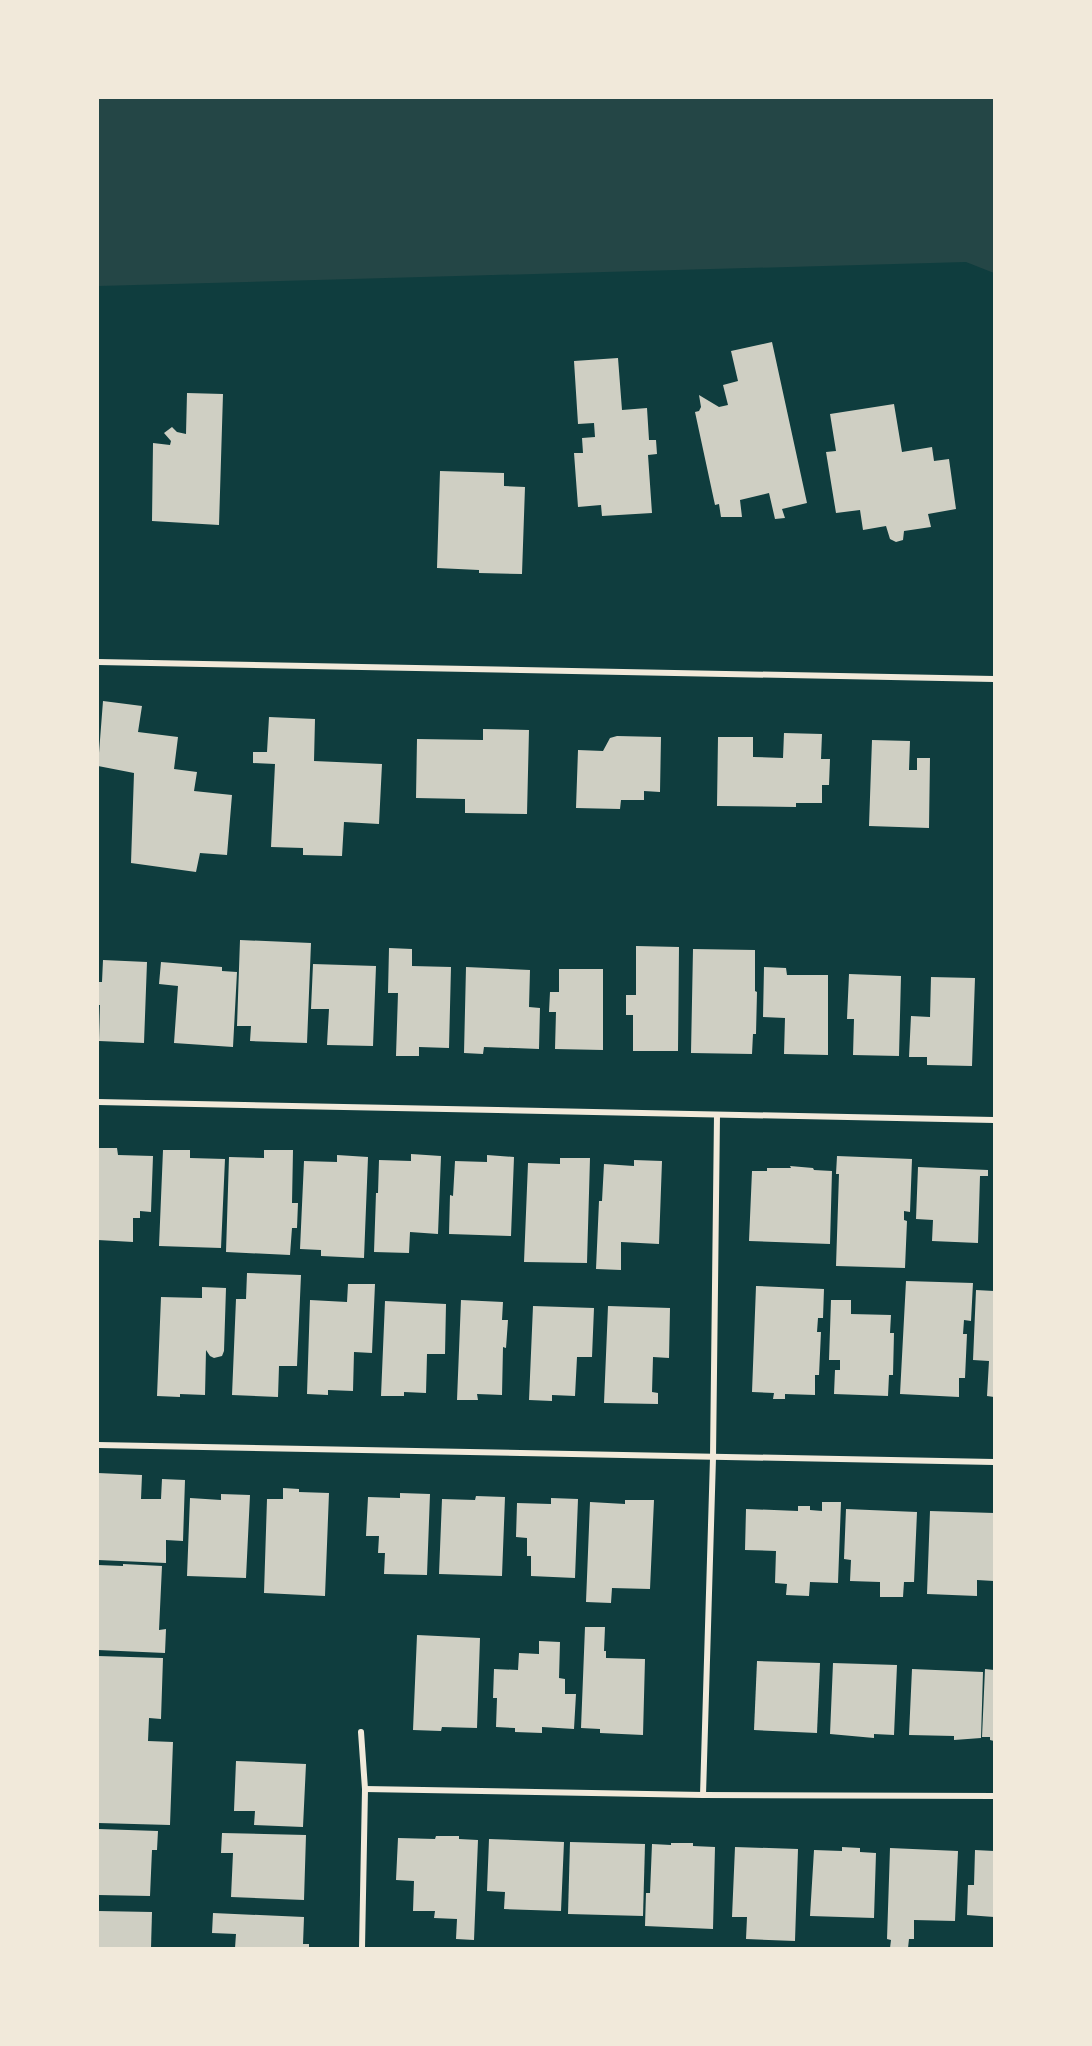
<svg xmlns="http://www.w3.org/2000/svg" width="1092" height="2046" font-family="'Libre Baskerville',serif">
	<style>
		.green { fill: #244646 }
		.building { fill: #cfcfc3 }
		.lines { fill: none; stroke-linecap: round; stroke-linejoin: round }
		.minor { stroke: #f1e9da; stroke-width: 6 }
	</style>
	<rect width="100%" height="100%" fill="#0f3d3e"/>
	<!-- green -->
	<polygon class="green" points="98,98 994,98 994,273 966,262 98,286"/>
	<!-- building -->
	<g class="building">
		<polygon points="772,342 807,503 782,509 785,518 775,519 769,493 740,500 742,517 721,517 719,504 715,505 695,412 699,411 701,407 699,395 719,407 728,405 723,385 738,381 731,351"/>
		<polygon points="618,358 622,410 647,408 649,440 656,440 657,454 648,455 652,513 602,516 601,505 578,507 574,453 583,453 582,438 595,437 594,423 578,424 574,361"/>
		<polygon points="187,393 223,394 219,525 152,521 153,443 170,445 171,441 164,433 172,427 177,432 186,434"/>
		<polygon points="894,404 902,452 932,447 934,461 949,459 956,509 928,514 931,527 904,531 903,540 896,542 890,539 886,526 863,530 860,510 836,513 826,452 836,451 830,414"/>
		<polygon points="440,471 504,473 504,486 525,487 522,574 479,573 479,570 437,568"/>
		<polygon points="103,701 142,706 138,732 178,737 174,769 197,772 194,791 232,795 227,855 200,853 196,872 131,863 134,773 98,766"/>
		<polygon points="269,717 315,719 314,761 382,764 379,824 344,822 342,856 303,855 303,848 271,847 275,764 253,763 253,752 267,752"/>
		<polygon points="483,729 529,730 527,814 465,813 465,799 416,798 417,739 483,740"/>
		<polygon points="784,733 822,734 821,759 830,759 829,785 822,785 822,803 796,803 796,807 717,806 718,737 753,737 753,757 783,758"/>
		<polygon points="617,736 661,737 660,792 644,791 644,800 621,800 620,809 576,808 578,750 603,751 610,738"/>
		<polygon points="872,740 910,741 909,770 917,770 917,758 930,758 929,828 869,826"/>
		<polygon points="240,940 311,943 307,1043 250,1041 251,1026 237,1026"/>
		<polygon points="636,946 679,947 678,1051 633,1051 633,1015 626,1015 626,995 636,995"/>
		<polygon points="389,948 412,949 412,966 451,967 449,1048 419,1047 419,1056 396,1056 398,993 388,993"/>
		<polygon points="693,949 755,950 755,991 757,992 756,1034 753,1034 752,1054 691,1053"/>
		<polygon points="103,960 147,962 144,1043 99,1041 100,1005 98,1005 98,982 102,982"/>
		<polygon points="161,962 222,967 222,971 237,972 233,1047 174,1043 178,986 159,984"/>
		<polygon points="313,964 376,966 373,1046 327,1045 329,1009 311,1009"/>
		<polygon points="466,967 530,970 529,1007 540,1008 539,1049 484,1047 483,1054 464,1053"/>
		<polygon points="764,967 786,968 787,975 828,975 828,1055 784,1054 785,1018 763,1017"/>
		<polygon points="559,969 603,969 603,1050 555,1049 556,1012 549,1012 550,992 559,992"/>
		<polygon points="849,974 901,976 899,1056 853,1055 854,1019 847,1019"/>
		<polygon points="931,977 975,978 972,1066 927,1065 927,1057 909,1057 911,1016 930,1017"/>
		<polygon points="98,1148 117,1148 118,1155 153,1156 151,1212 140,1211 140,1218 133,1218 133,1242 98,1240"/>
		<polygon points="163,1150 190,1150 190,1158 225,1159 221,1248 159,1246"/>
		<polygon points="264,1150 293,1150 292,1203 298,1203 297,1228 292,1228 290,1255 226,1252 229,1157 264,1158"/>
		<polygon points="411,1154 441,1156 438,1234 410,1232 409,1253 374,1252 376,1193 378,1193 379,1160 411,1161"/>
		<polygon points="337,1155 368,1157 364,1258 321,1256 321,1250 300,1249 304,1161 337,1162"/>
		<polygon points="487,1155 514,1157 511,1236 449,1234 450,1195 453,1196 455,1161 487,1162"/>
		<polygon points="837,1156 912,1159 910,1212 904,1211 904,1220 907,1221 905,1268 836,1266 839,1174 836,1174"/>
		<polygon points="560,1158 590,1158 587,1263 524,1262 528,1163 560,1164"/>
		<polygon points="634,1160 662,1161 659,1244 621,1242 621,1270 596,1269 599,1201 602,1201 604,1164 634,1166"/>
		<polygon points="790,1166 813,1168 814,1170 832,1171 830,1244 749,1241 752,1171 767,1171 767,1168 791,1168"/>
		<polygon points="918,1167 988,1170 988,1176 980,1176 978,1243 932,1241 933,1220 916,1219"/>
		<polygon points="247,1273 301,1275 297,1366 279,1366 278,1397 232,1395 236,1299 246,1299"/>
		<polygon points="906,1281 973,1283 971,1321 964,1320 963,1334 967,1334 965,1378 959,1378 959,1397 900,1394"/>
		<polygon points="348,1284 375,1284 372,1353 354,1352 353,1391 328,1390 328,1395 307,1394 310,1300 347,1302"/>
		<polygon points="756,1286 824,1289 823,1318 818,1318 817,1332 821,1332 819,1375 815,1375 815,1395 785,1394 785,1399 773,1399 774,1393 752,1392"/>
		<polygon points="202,1287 226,1288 224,1351 222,1356 214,1358 210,1356 206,1350 205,1395 180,1394 180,1397 157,1396 161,1297 202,1298"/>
		<polygon points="976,1290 994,1291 994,1397 987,1396 989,1361 973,1360"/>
		<polygon points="461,1300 503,1302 502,1320 508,1320 506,1348 503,1347 502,1395 477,1394 478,1400 457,1400"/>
		<polygon points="831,1300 851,1300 851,1314 891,1315 890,1333 894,1333 893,1375 889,1375 888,1396 834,1394 835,1370 840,1370 840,1360 829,1360"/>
		<polygon points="385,1301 446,1304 445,1354 427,1354 426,1393 404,1392 404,1396 381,1396"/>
		<polygon points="533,1306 594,1308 592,1357 577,1357 575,1396 552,1395 552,1401 529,1400"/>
		<polygon points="608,1306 670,1308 669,1358 653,1357 652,1392 658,1393 658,1404 604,1403"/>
		<polygon points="98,1473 142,1475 141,1499 161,1499 162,1479 185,1480 183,1541 166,1540 166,1563 98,1560"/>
		<polygon points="283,1488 299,1489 299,1492 329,1493 325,1596 264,1593 267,1499 283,1499"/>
		<polygon points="400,1493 430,1494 427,1575 384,1574 385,1553 378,1553 379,1536 366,1536 368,1497 400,1498"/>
		<polygon points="221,1494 250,1495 246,1578 187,1576 190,1498 221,1500"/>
		<polygon points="476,1496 505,1497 502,1576 439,1574 442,1499 475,1500"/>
		<polygon points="551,1498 578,1499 575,1578 531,1576 531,1556 527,1556 527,1538 516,1537 517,1503 551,1504"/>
		<polygon points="625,1500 654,1500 650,1589 612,1588 611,1603 586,1602 590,1502 625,1504"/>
		<polygon points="822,1502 841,1502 838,1583 810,1582 809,1596 786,1595 787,1584 775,1583 776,1551 745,1550 746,1509 798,1511 798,1506 810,1506 810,1510 822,1511"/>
		<polygon points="846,1509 917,1512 914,1582 904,1582 903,1597 880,1597 880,1582 850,1581 851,1560 844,1559"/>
		<polygon points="930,1511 994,1513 994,1581 977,1580 977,1596 927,1594"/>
		<polygon points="123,1564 162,1566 159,1630 166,1629 165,1653 98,1650 98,1565 123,1566"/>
		<polygon points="585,1627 605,1627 604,1651 606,1651 606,1658 645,1659 643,1735 600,1733 600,1729 581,1728"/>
		<polygon points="417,1635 480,1638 477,1728 442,1727 441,1731 413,1730"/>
		<polygon points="539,1641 560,1642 559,1678 565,1679 565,1694 576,1694 574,1729 542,1727 542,1733 515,1732 515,1728 496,1727 497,1698 493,1698 494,1669 518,1670 519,1653 539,1654"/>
		<polygon points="98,1656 163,1658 161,1719 149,1718 148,1741 173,1742 170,1825 98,1823"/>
		<polygon points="757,1661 820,1663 817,1733 754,1730"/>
		<polygon points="833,1663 897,1665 894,1735 874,1734 874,1738 830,1734"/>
		<polygon points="912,1669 983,1672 981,1738 954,1740 954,1736 909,1735"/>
		<polygon points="985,1669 994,1670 994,1741 990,1740 990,1737 982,1737"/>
		<polygon points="236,1761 306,1764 303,1827 254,1825 255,1811 234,1811"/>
		<polygon points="98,1829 158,1831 157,1850 152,1850 150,1896 98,1895"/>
		<polygon points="222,1833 306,1835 304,1900 231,1897 233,1853 221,1853"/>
		<polygon points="436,1836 459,1836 459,1839 478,1840 474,1940 456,1939 457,1919 434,1918 435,1911 413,1911 414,1881 396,1880 398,1838 435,1839"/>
		<polygon points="489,1839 564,1842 561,1911 504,1909 505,1892 487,1891"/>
		<polygon points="570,1842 645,1844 643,1916 568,1914"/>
		<polygon points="671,1843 693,1843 693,1846 715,1847 713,1929 645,1926 646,1893 650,1893 652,1844 671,1845"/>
		<polygon points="735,1847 798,1849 795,1941 746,1939 747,1917 732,1917"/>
		<polygon points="842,1847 860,1848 860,1852 876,1853 874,1918 810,1916 814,1850 842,1851"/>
		<polygon points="890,1848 958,1851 955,1921 914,1920 914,1939 909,1939 908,1948 890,1948 891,1940 887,1939"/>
		<polygon points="975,1850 994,1851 994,1917 967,1915 968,1885 974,1885"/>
		<polygon points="98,1911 152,1912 151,1948 98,1948"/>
		<polygon points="213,1913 304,1917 303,1944 309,1944 309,1948 235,1948 236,1934 212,1933"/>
	</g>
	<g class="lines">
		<!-- minor -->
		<g class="minor">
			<polyline points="98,662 994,679"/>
			<polyline points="98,1102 994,1120"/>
			<polyline points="98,1445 994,1462"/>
			<polyline points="361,1732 365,1789 362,1948"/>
			<polyline points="365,1789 703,1795 994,1796"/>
			<polyline points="703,1795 713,1458 717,1115"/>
		</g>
	</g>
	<!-- border -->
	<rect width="1092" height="2046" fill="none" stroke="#f1e9da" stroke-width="198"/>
</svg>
